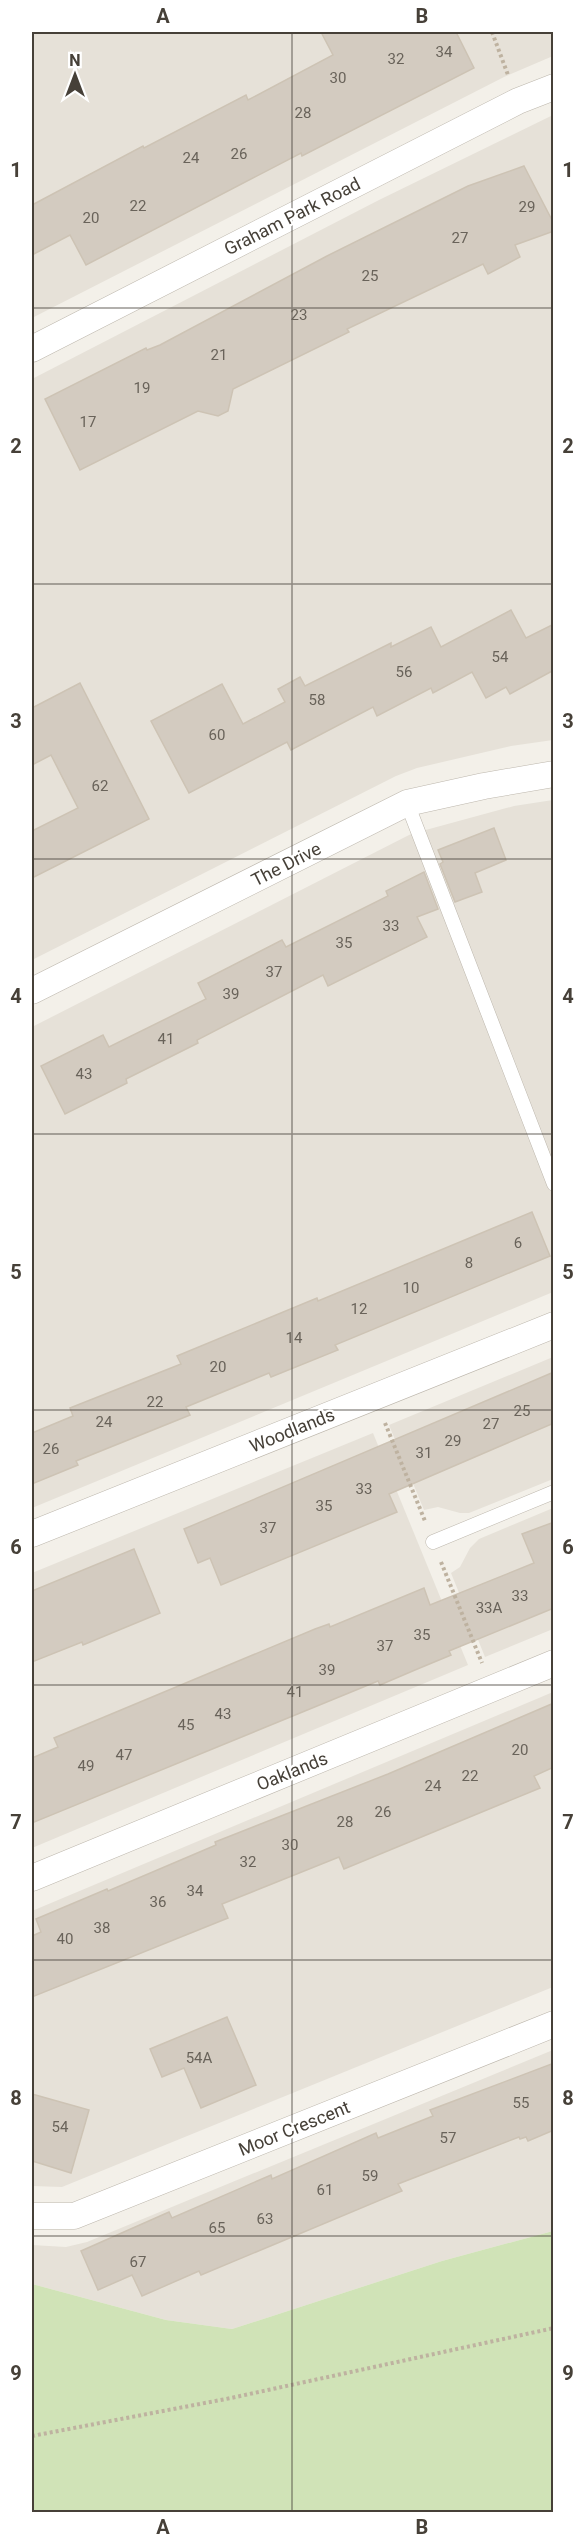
<svg xmlns="http://www.w3.org/2000/svg" width="585" height="2544" font-family="Roboto,sans-serif">
	<style>
		.residential { fill: #e6e1d8 }
		.green { fill: #d0e3b7 }
		.building { fill: #d3cbc0; stroke: #cdc3b4; stroke-width: 1.5 }
		.lines { fill: none; stroke-linecap: round; stroke-linejoin: round }
		.lane-casing { stroke: #bdb7ad; stroke-width: 15 }
		.street-casing { stroke: #bdb7ad; stroke-width: 27 }
		.path { stroke: #beb2a0; stroke-width: 4; stroke-dasharray: 3 3; stroke-linecap: butt }
		.lane { stroke: #fff; stroke-width: 14 }
		.street { stroke: #fff; stroke-width: 26 }
		.grid { fill: none; stroke: #464038; stroke-width: 1.5; stroke-opacity: 0.55 }
		.labels { text-anchor: middle; dominant-baseline: central; stroke-width: 4.5; stroke-linejoin: round; paint-order: stroke }
		.number-label { font-size: 15px; fill: #69635a }
		.street-label { font-size: 18px; fill: #464038; stroke: #fff }
		.neatline { fill: none; stroke: #464038; stroke-width: 2 }
		.grid-label { font-size: 20px; text-anchor: middle; font-weight: bold; fill: #464038 }
	</style>
	<rect width="100%" height="100%" fill="#f3f0e9"/>
	<!-- residential -->
	<g class="residential">
		<polygon points="32,32 553,32 553,56 504,77 32,318"/>
		<polygon points="553,115 553,740 511,746 417,768 396,776 32,960 32,379 379,200"/>
		<polygon points="553,800 553,1292 32,1508 32,1027 411,834 514,806"/>
		<polygon points="553,1357 553,1479 469,1513 460,1513 438,1507 424,1510 389,1425"/>
		<polygon points="373,1433 468,1665 32,1848 32,1573"/>
		<polygon points="553,1508 553,1629 485,1657 451,1573 460,1567 470,1548 479,1539"/>
		<polygon points="553,1692 553,1987 62,2187 32,2186 32,1911"/>
		<polygon points="553,2050 553,2231 442,2261 232,2329 166,2320 32,2284 32,2245 66,2247 87,2242"/>
	</g>
	<!-- green -->
	<polygon class="green" points="553,2231 553,2512 32,2512 32,2284 166,2320 232,2329 442,2261"/>
	<!-- building -->
	<g class="building">
		<polygon points="321,32 456,32 474,68 302,156 301,153 86,265 70,235 32,255 32,205 143,146 144,148 246,95 248,100 333,55"/>
		<polygon points="524,166 554,224 554,231 515,245 520,257 488,274 483,264 347,329 349,332 233,389 228,411 218,416 198,411 80,470 45,399 146,348 147,350 160,345 327,256 468,186"/>
		<polygon points="511,610 526,638 554,624 554,670 510,694 506,687 486,698 472,672 433,693 431,688 377,716 373,707 291,750 287,742 189,793 151,721 222,684 243,724 285,702 278,689 300,677 305,686 391,643 391,647 431,627 441,647"/>
		<polygon points="80,683 149,819 32,878 32,831 78,808 51,755 32,765 32,708"/>
		<polygon points="494,828 506,860 475,873 482,892 455,902 440,864 443,862 438,850"/>
		<polygon points="424,872 438,909 417,917 427,937 328,986 323,975 197,1040 198,1043 126,1079 127,1083 65,1114 41,1066 103,1035 109,1047 206,999 198,983 282,940 286,947 388,896 386,891"/>
		<polygon points="532,1212 550,1256 335,1345 338,1350 271,1377 269,1373 186,1407 190,1415 76,1461 78,1465 32,1484 32,1433 73,1416 70,1408 181,1364 177,1356 317,1298 318,1301"/>
		<polygon points="554,1372 554,1423 389,1494 397,1512 221,1585 210,1558 198,1563 184,1529"/>
		<polygon points="554,1522 554,1608 449,1651 451,1655 415,1670 380,1685 378,1681 32,1823 32,1758 58,1747 54,1738 315,1629 329,1624 330,1627 424,1588 430,1605 534,1563 522,1534"/>
		<polygon points="134,1549 160,1613 83,1645 82,1642 32,1662 32,1591"/>
		<polygon points="554,1703 554,1767 534,1776 540,1788 344,1869 339,1857 222,1904 228,1918 32,1997 32,1936 41,1932 36,1919 107,1889 108,1891 216,1845 215,1842 388,1774"/>
		<polygon points="227,2017 256,2085 201,2108 184,2068 162,2077 150,2049"/>
		<polygon points="554,2063 554,2130 528,2141 526,2137 520,2139 519,2137 398,2184 402,2191 201,2275 199,2271 142,2296 132,2275 98,2290 81,2251 169,2212 172,2218 271,2175 272,2179 376,2133 378,2138 433,2116 430,2110"/>
		<polygon points="32,2094 89,2110 71,2173 32,2161"/>
	</g>
	<g class="lines">
		<defs>
			<g id="lane">
				<polyline points="407,803 554,1184"/>
				<polyline points="433,1542 554,1492"/>
			</g>
			<g id="street">
				<polyline points="32,349 518,101 554,87"/>
				<polyline points="32,991 407,803 484,786 554,774"/>
				<polyline points="32,1534 554,1325"/>
				<polyline points="32,1878 554,1663"/>
				<polyline points="32,2216 74,2216 554,2024"/>
			</g>
		</defs>
		<!-- lane casing -->
		<use href="#lane" class="lane-casing"/>
		<!-- street casing -->
		<use href="#street" class="street-casing"/>
		<!-- path -->
		<g class="path">
			<polyline points="492,32 508,75"/>
			<polyline points="385,1423 425,1521"/>
			<polyline points="441,1562 482,1663"/>
			<polyline points="32,2436 231,2398 554,2328"/>
		</g>
		<!-- lane -->
		<use href="#lane" class="lane"/>
		<!-- street -->
		<use href="#street" class="street"/>
	</g>
	<!-- grid -->
	<path class="grid" d="M292 32V2512M32 308H554M32 584H554M32 859H554M32 1134H554M32 1410H554M32 1685H554M32 1960H554M32 2236H554"/>
	<g class="labels">
		<!-- number labels -->
		<g class="number-label">
			<text x="444" y="52">34</text>
			<text x="396" y="59">32</text>
			<text x="338" y="78">30</text>
			<text x="303" y="113">28</text>
			<text x="239" y="154">26</text>
			<text x="191" y="158">24</text>
			<text x="138" y="206">22</text>
			<text x="527" y="207">29</text>
			<text x="91" y="218">20</text>
			<text x="460" y="238">27</text>
			<text x="370" y="276">25</text>
			<text x="299" y="315">23</text>
			<text x="219" y="355">21</text>
			<text x="142" y="388">19</text>
			<text x="88" y="422">17</text>
			<text x="500" y="657">54</text>
			<text x="404" y="672">56</text>
			<text x="317" y="700">58</text>
			<text x="217" y="735">60</text>
			<text x="100" y="786">62</text>
			<text x="391" y="926">33</text>
			<text x="344" y="943">35</text>
			<text x="274" y="972">37</text>
			<text x="231" y="994">39</text>
			<text x="166" y="1039">41</text>
			<text x="84" y="1074">43</text>
			<text x="518" y="1243">6</text>
			<text x="469" y="1263">8</text>
			<text x="411" y="1288">10</text>
			<text x="359" y="1309">12</text>
			<text x="294" y="1338">14</text>
			<text x="218" y="1367">20</text>
			<text x="155" y="1402">22</text>
			<text x="522" y="1411">25</text>
			<text x="104" y="1422">24</text>
			<text x="491" y="1424">27</text>
			<text x="453" y="1441">29</text>
			<text x="51" y="1449">26</text>
			<text x="424" y="1453">31</text>
			<text x="364" y="1489">33</text>
			<text x="324" y="1506">35</text>
			<text x="268" y="1528">37</text>
			<text x="520" y="1596">33</text>
			<text x="489" y="1608">33A</text>
			<text x="422" y="1635">35</text>
			<text x="385" y="1646">37</text>
			<text x="327" y="1670">39</text>
			<text x="295" y="1692">41</text>
			<text x="223" y="1714">43</text>
			<text x="186" y="1725">45</text>
			<text x="520" y="1750">20</text>
			<text x="124" y="1755">47</text>
			<text x="86" y="1766">49</text>
			<text x="470" y="1776">22</text>
			<text x="433" y="1786">24</text>
			<text x="383" y="1812">26</text>
			<text x="345" y="1822">28</text>
			<text x="290" y="1845">30</text>
			<text x="248" y="1862">32</text>
			<text x="195" y="1891">34</text>
			<text x="158" y="1902">36</text>
			<text x="102" y="1928">38</text>
			<text x="65" y="1939">40</text>
			<text x="199" y="2058">54A</text>
			<text x="521" y="2103">55</text>
			<text x="60" y="2127">54</text>
			<text x="448" y="2138">57</text>
			<text x="370" y="2176">59</text>
			<text x="325" y="2190">61</text>
			<text x="265" y="2219">63</text>
			<text x="217" y="2228">65</text>
			<text x="138" y="2262">67</text>
		</g>
		<!-- street labels -->
		<g class="street-label">
			<text transform="translate(292 216) rotate(-27)">Graham Park Road</text>
			<text transform="translate(286 864) rotate(-27)">The Drive</text>
			<text transform="translate(292 1430) rotate(-22)">Woodlands</text>
			<text transform="translate(292 1771) rotate(-22)">Oaklands</text>
			<text transform="translate(294 2128) rotate(-22)">Moor Crescent</text>
		</g>
	</g>
	<!-- border -->
	<rect width="585" height="2544" fill="none" stroke="#ffffff" stroke-width="66"/>
	<!-- north arrow -->
	<g transform="translate(75 75)" stroke="#ffffff" stroke-width="4.5" paint-order="stroke">
	<path d="M0-4.5L10 22L0 15L-10 22Z" fill="#464038"/>
	<text y="-9" font-size="16" font-weight="bold" text-anchor="middle" fill="#464038">N</text>
	</g>
	<rect x="33" y="33" width="519" height="2478" class="neatline"/>
	<g class="grid-label">
		<text x="163" y="23">A</text>
		<text x="422" y="23">B</text>
		<text x="16" y="177">1</text>
		<text x="568" y="177">1</text>
		<text x="16" y="453">2</text>
		<text x="568" y="453">2</text>
		<text x="16" y="728">3</text>
		<text x="568" y="728">3</text>
		<text x="16" y="1003">4</text>
		<text x="568" y="1003">4</text>
		<text x="16" y="1279">5</text>
		<text x="568" y="1279">5</text>
		<text x="16" y="1554">6</text>
		<text x="568" y="1554">6</text>
		<text x="16" y="1829">7</text>
		<text x="568" y="1829">7</text>
		<text x="16" y="2105">8</text>
		<text x="568" y="2105">8</text>
		<text x="16" y="2380">9</text>
		<text x="568" y="2380">9</text>
		<text x="163" y="2534">A</text>
		<text x="422" y="2534">B</text>
	</g>
</svg>
